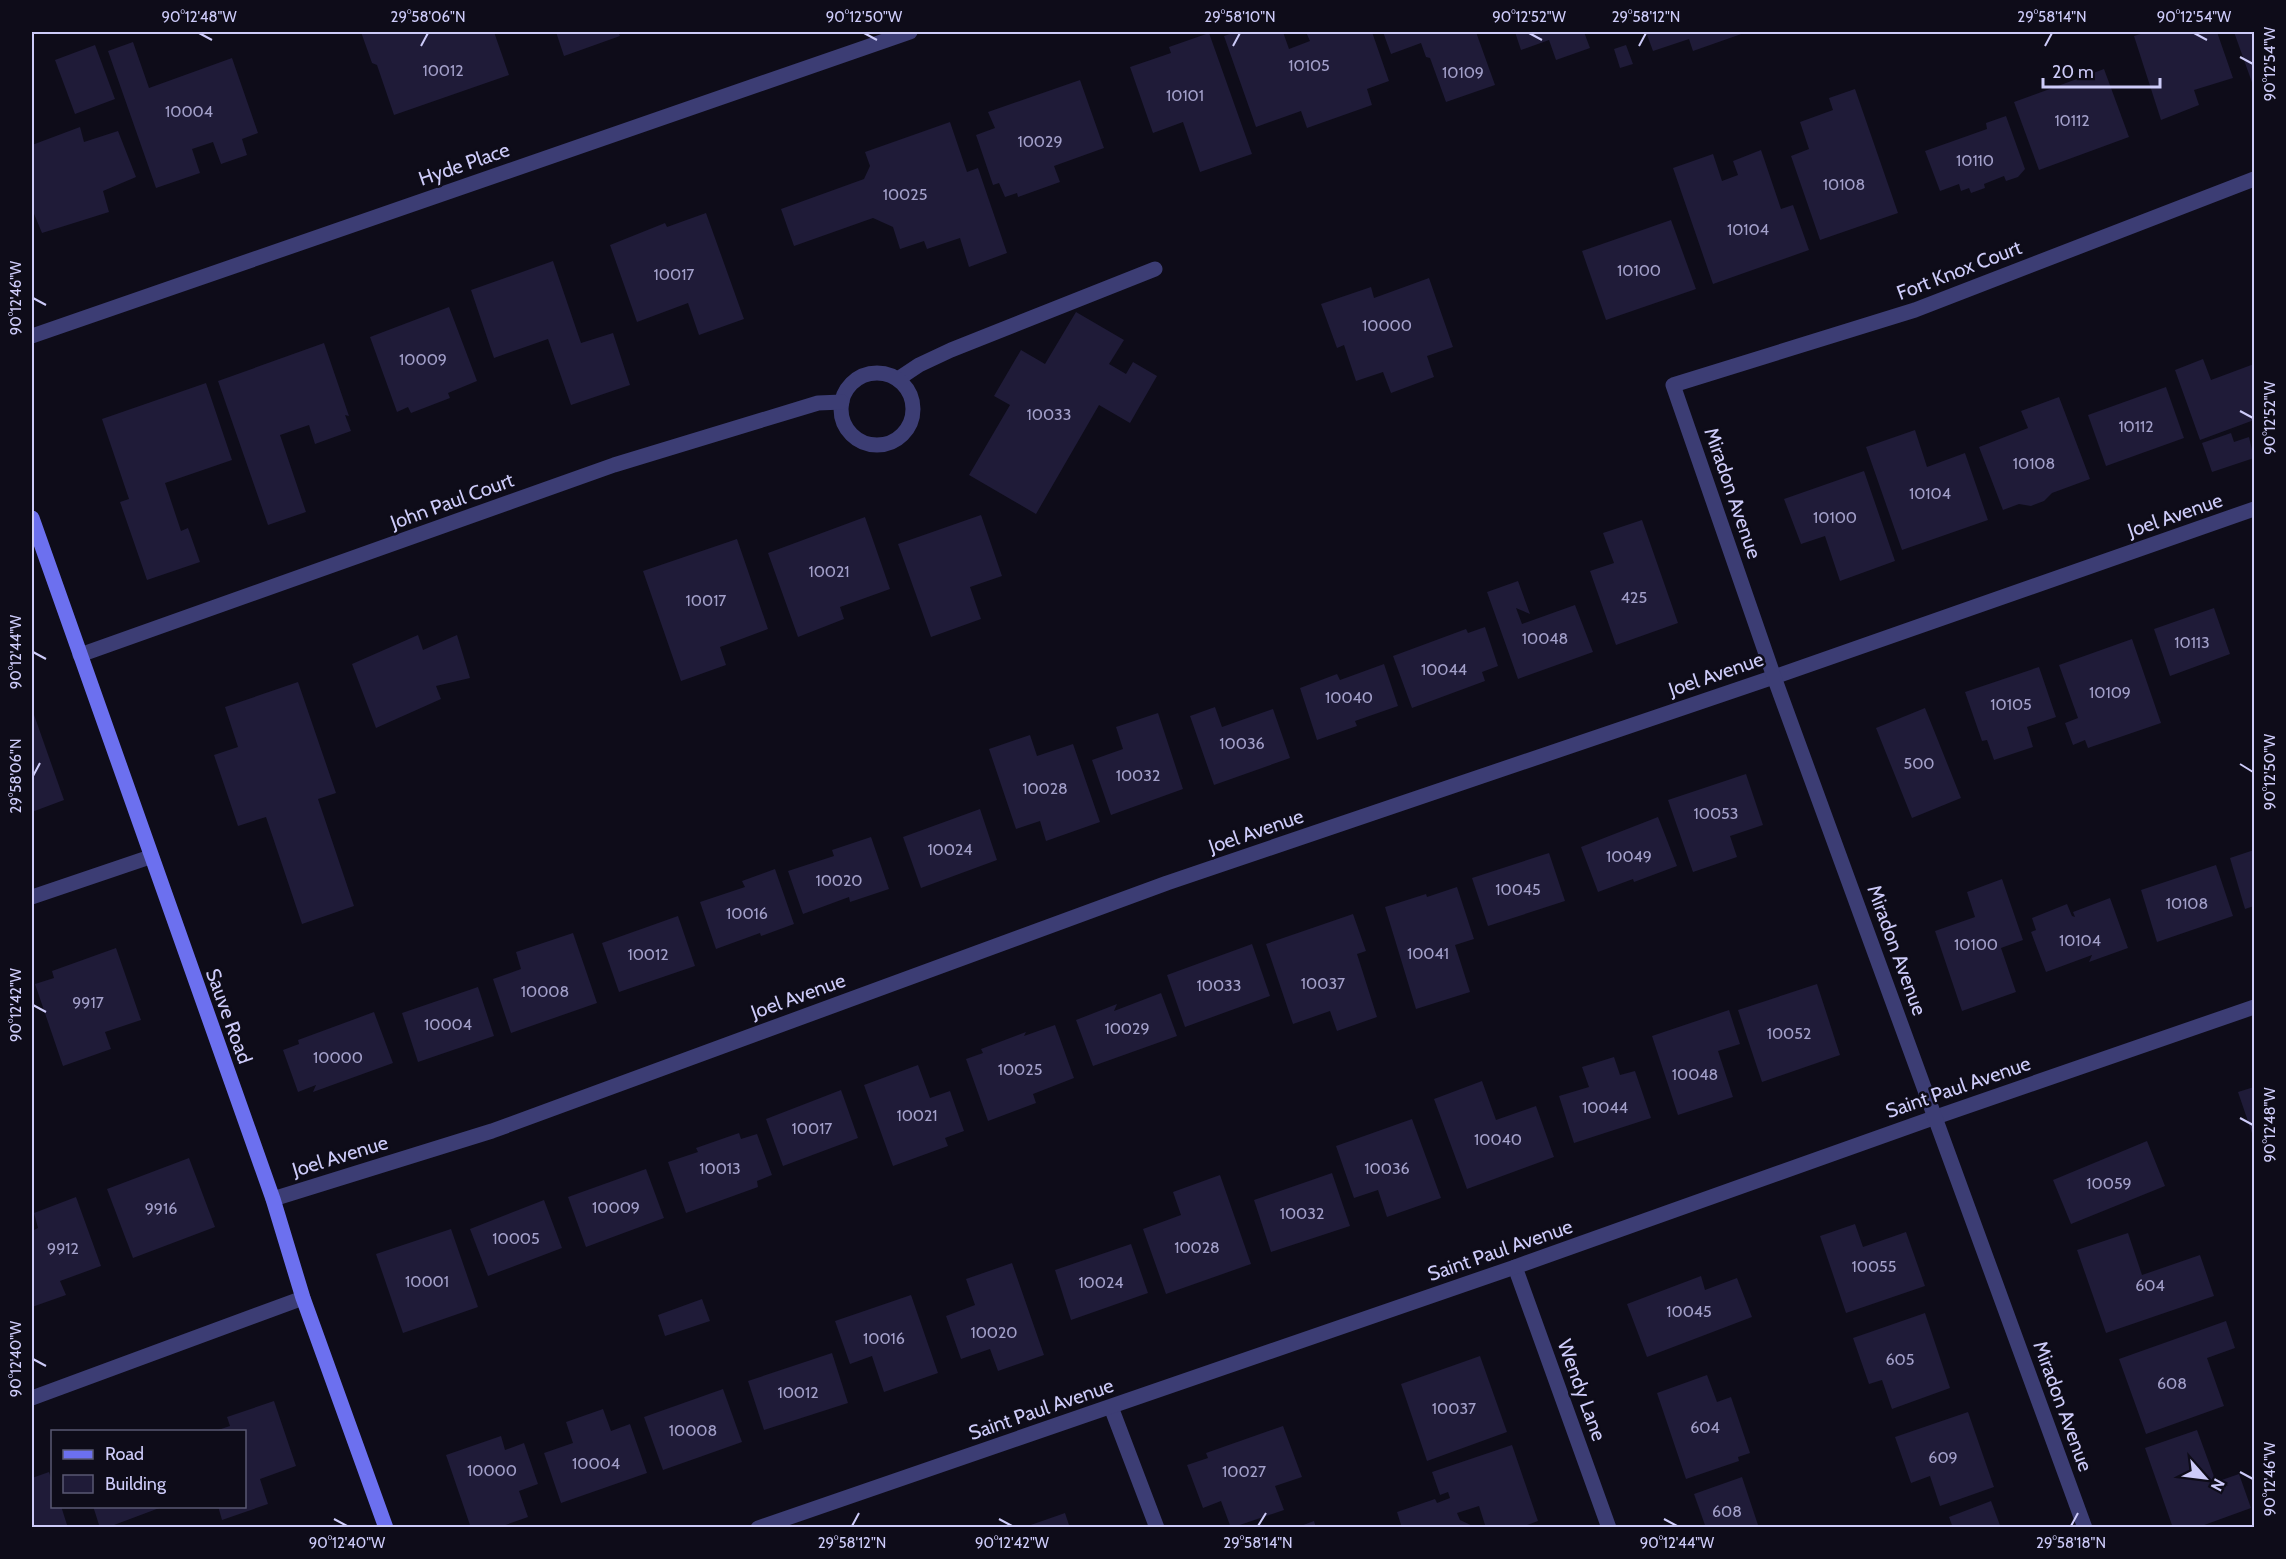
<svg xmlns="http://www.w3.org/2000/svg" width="2286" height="1559" font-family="Cabin,sans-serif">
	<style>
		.building { fill: #1f1b38 }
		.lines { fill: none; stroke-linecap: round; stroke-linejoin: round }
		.lane { stroke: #3c3d74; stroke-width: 15 }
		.street { stroke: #3c3d74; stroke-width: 15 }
		.secondary { stroke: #6c70ef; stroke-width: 15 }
		.ticks { fill: none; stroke: #cdcbf9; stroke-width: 2 }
		.labels { text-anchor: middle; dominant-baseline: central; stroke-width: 5; stroke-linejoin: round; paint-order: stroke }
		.number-label { font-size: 16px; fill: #a29fc9 }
		.street-label { font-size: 20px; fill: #cdcbf9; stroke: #0e0c19 }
		.neatline { fill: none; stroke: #cdcbf9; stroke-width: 2 }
		.ticks-label { font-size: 15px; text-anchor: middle; fill: #cdcbf9 }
	</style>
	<rect width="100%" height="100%" fill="#0e0c19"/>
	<!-- building -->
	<g class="building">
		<polygon points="361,32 494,32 509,75 394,115 377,65 372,63"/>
		<polygon points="556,32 618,32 620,36 564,56"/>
		<polygon points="1236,32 1283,32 1289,49 1310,41 1306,32 1372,32 1389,81 1367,89 1372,105 1307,128 1301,111 1256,127 1224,36"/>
		<polygon points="1383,32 1476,32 1495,85 1446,102 1430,58 1426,57 1421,43 1391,54"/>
		<polygon points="1515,32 1584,32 1590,48 1556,60 1549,40 1521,50"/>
		<polygon points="1646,32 1747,32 1693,51 1689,39 1653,51"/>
		<polygon points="2147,32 2217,32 2233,78 2194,90 2199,105 2161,120 2134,36"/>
		<polygon points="2234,32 2254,32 2254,88"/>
		<polygon points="1209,33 1252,154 1200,172 1183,122 1153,133 1130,67 1171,53 1169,47"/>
		<polygon points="133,42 149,88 232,58 258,133 242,139 247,155 221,164 213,142 192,149 200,173 156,188 108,51"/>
		<polygon points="95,45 115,99 75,114 55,60"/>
		<polygon points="1626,45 1633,64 1620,68 1614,49"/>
		<polygon points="2104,69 2129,137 2039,170 2014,102"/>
		<polygon points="1080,80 1104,148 1054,166 1060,182 1018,197 1017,193 1005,197 999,183 993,185 976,135 995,128 988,112"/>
		<polygon points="1855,89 1898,213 1820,240 1791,156 1809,149 1800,122 1833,110 1829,98"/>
		<polygon points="2006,116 2025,169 2018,177 2006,181 2004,176 1984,184 1985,188 1971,193 1969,188 1961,191 1959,184 1940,191 1925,151 1987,129 1986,123"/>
		<polygon points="950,122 967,172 978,168 1007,253 969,267 960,238 927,249 924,241 900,249 893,227 873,218 794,246 781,209 864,179 870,166 865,152"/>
		<polygon points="80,127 84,142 118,131 136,177 103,191 109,212 42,233 32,209 32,145"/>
		<polygon points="1761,150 1781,209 1793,205 1809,250 1713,284 1673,168 1713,154 1722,181 1738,175 1733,161"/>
		<polygon points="706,213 744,319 699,335 688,303 637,322 610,245 665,223 667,227"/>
		<polygon points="1671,220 1696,289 1606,320 1582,251"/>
		<polygon points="553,261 581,343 613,333 630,385 571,405 548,339 494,358 471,290"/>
		<polygon points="1429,278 1453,347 1427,356 1434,377 1391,393 1383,372 1356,381 1344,345 1337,348 1321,304 1371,287 1374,298"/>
		<polygon points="449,307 477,381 448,393 450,398 411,413 408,407 397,412 370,337"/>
		<polygon points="1076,312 1124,340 1109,364 1126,374 1133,362 1157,376 1130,423 1099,405 1036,514 969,475 1010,405 994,396 1021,350 1045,364"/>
		<polygon points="324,343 349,416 345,415 351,431 315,444 309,425 280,435 306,512 268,525 218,381"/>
		<polygon points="2203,359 2211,380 2254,364 2254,420 2200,440 2175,370"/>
		<polygon points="206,383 232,460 165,483 181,531 188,528 200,562 147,580 120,502 129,499 102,419"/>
		<polygon points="2166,387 2184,438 2106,466 2088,415"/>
		<polygon points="2059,397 2090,479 2052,493 2044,501 2031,506 2019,504 2003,510 1979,447 2028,428 2021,411"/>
		<polygon points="1915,430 1927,467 1965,453 1988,520 1902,550 1866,447"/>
		<polygon points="2231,433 2234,442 2249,437 2254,458 2212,472 2202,443"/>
		<polygon points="1864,471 1895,561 1840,581 1825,536 1801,544 1784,499"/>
		<polygon points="981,515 1002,576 970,587 981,619 931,637 898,544"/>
		<polygon points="865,517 890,589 840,607 844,619 798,637 768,553"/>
		<polygon points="1642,520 1678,623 1616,645 1590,571 1614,563 1603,533"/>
		<polygon points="737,539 768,629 720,647 726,665 681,681 643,571"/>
		<polygon points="1518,581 1530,614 1516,608 1522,624 1575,605 1593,652 1518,679 1487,592"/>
		<polygon points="2214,608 2230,654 2170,676 2154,629"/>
		<polygon points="1485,627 1498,666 1482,672 1485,681 1412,708 1393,656 1466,629 1468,633"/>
		<polygon points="418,635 423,650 457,635 470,678 436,686 441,699 376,728 352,664"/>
		<polygon points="2132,639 2161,723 2088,748 2085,740 2073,745 2065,723 2078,718 2059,665"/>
		<polygon points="1384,664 1398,706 1355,721 1357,726 1317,740 1300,688 1337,674 1340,680"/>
		<polygon points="2039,667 2056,717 2027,727 2033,747 1994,760 1987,740 1982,741 1965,692"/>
		<polygon points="298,682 336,793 318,799 354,906 302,924 266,817 238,826 214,755 238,747 225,707"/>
		<polygon points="1215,707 1222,727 1273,709 1290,758 1214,785 1190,716"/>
		<polygon points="1925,708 1961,798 1912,818 1876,728"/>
		<polygon points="32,709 64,800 32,812"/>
		<polygon points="1158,713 1183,789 1111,815 1092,760 1123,749 1116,727"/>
		<polygon points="1030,735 1037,756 1073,744 1100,822 1046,841 1040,821 1016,829 989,749"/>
		<polygon points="1746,774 1763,825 1730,836 1737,857 1693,872 1668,800"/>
		<polygon points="980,809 997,860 921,888 903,837"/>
		<polygon points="1658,817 1677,866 1634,882 1633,879 1598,892 1581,847"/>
		<polygon points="871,837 889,889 850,902 849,897 803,914 788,871 834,856 832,850"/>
		<polygon points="2254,850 2254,906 2245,909 2230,858"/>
		<polygon points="1549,853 1565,901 1488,926 1472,878"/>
		<polygon points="2216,865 2233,916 2157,942 2141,890"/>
		<polygon points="775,869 794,924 761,936 760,933 716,949 700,902 745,887 742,881"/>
		<polygon points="2002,879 2023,940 2001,948 2016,992 1962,1011 1935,931 1975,917 1967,892"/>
		<polygon points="1457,887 1474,939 1455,945 1470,992 1416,1009 1385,907 1426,894 1427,897"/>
		<polygon points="2110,898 2128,948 2089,962 2092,955 2046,972 2031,932 2036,930 2032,918 2067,904 2072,916 2075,917 2073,912"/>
		<polygon points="1353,914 1366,951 1357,954 1377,1017 1337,1031 1330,1011 1293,1024 1266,944"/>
		<polygon points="678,916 695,966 619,992 602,943"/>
		<polygon points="573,933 597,1003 511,1033 493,979 521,969 516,952"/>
		<polygon points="1252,944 1270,996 1185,1027 1167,975"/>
		<polygon points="116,948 141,1020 105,1032 111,1049 63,1066 35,984 54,978 52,971"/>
		<polygon points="1817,984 1840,1055 1762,1082 1738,1010"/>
		<polygon points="478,987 494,1036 418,1062 402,1013"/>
		<polygon points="1161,993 1177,1036 1093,1066 1076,1020 1117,1004 1114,1011"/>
		<polygon points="1729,1010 1740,1044 1718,1051 1733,1097 1678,1115 1652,1036"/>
		<polygon points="374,1012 393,1063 313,1092 316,1085 298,1092 283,1050 299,1044 298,1040"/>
		<polygon points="1055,1025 1074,1078 1033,1094 1036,1103 988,1121 966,1059 983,1053 981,1049 1026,1032 1024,1036"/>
		<polygon points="1614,1057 1620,1075 1635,1071 1651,1118 1574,1143 1559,1096 1589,1087 1582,1067"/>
		<polygon points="918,1065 930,1098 950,1091 964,1131 945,1138 948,1146 893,1166 864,1085"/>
		<polygon points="1482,1081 1496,1120 1536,1106 1554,1157 1467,1189 1434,1099"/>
		<polygon points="2254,1087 2254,1139 2238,1092"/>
		<polygon points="841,1090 858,1138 783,1166 766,1119"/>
		<polygon points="1412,1119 1441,1198 1387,1217 1378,1190 1354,1198 1336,1146"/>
		<polygon points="739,1133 741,1139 757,1134 772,1175 757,1181 758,1187 686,1213 668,1162 698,1152 696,1148"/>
		<polygon points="2147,1141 2165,1186 2071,1224 2053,1180"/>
		<polygon points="189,1158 215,1227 133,1258 107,1189"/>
		<polygon points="646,1169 664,1218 586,1247 568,1197"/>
		<polygon points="1332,1173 1350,1226 1271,1252 1254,1200"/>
		<polygon points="1220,1175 1251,1264 1166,1294 1143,1229 1181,1215 1173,1192"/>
		<polygon points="76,1197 101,1266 60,1281 66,1295 32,1307 32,1231 38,1228 34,1213"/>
		<polygon points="544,1200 562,1248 488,1276 470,1229"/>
		<polygon points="1855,1224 1863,1247 1906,1232 1925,1286 1846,1313 1820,1236"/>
		<polygon points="451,1229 478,1307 403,1333 376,1254"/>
		<polygon points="2128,1233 2142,1275 2200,1255 2214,1296 2106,1333 2077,1250"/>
		<polygon points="1131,1244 1148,1293 1071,1320 1055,1270"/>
		<polygon points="1012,1263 1044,1355 998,1371 990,1349 961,1359 946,1316 975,1305 966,1279"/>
		<polygon points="1701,1276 1705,1290 1737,1278 1752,1317 1647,1357 1627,1304"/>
		<polygon points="911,1295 938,1373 884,1392 872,1356 850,1364 835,1321"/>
		<polygon points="702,1299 710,1321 665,1336 658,1315"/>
		<polygon points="1925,1313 1950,1388 1892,1409 1882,1380 1869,1384 1853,1338"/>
		<polygon points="2226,1321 2235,1348 2207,1358 2224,1406 2146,1434 2119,1359"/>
		<polygon points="832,1353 848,1403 764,1430 748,1381"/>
		<polygon points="1480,1356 1507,1432 1427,1461 1401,1384"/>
		<polygon points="1707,1375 1717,1402 1731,1397 1750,1453 1738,1457 1739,1461 1686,1479 1657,1393"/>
		<polygon points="723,1389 742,1442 663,1470 644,1417"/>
		<polygon points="274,1401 296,1466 260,1479 268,1504 222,1520 218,1506 244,1506 244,1432 215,1431 230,1426 227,1417"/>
		<polygon points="603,1409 611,1431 630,1424 647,1473 561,1503 544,1453 573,1443 566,1422"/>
		<polygon points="1968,1412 1994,1487 1940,1506 1930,1476 1911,1483 1895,1437"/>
		<polygon points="1283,1426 1302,1477 1275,1486 1284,1510 1231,1528 1221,1501 1203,1508 1187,1465 1208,1458 1206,1453"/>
		<polygon points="2197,1430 2216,1482 2239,1474 2251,1508 2196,1528 2173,1528 2145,1448"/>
		<polygon points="501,1436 505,1450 524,1443 538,1484 519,1491 528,1517 497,1528 471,1528 446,1455"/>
		<polygon points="1512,1445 1538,1521 1519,1528 1486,1528 1479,1506 1457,1513 1460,1520 1477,1528 1402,1528 1397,1512 1435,1499 1437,1503 1450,1498 1448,1492 1440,1495 1432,1472"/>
		<polygon points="49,1472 52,1481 52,1506 61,1506 68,1528 32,1528 32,1478"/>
		<polygon points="1742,1477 1759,1528 1706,1528 1694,1494"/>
		<polygon points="1991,1501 2001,1528 1953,1528 1949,1517"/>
		<polygon points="93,1506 162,1506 162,1507 106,1528 100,1528"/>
		<polygon points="1065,1513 1070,1528 1025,1528 1025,1527"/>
		<polygon points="1314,1521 1316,1528 1298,1528 1298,1527"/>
	</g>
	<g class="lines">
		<!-- lane -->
		<polyline class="lane" points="898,379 919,365 951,350 1155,269"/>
		<!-- street -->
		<g class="street">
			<polyline points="32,336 910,32"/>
			<circle cx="877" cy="409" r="36"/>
			<polyline points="80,655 614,465 818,403 842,402"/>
			<polyline points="32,897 150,857"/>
			<polyline points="273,1199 492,1131 1167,883 1774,677 2254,509"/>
			<polyline points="1515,1267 1609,1528"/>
			<polyline points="32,1398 303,1298"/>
			<polyline points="1111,1407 1157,1528"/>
			<polyline points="758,1528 1515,1267 1936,1117 2254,1007"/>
			<polyline points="2085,1528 1774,677 1673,385 1915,310 2254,179"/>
		</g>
		<!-- secondary -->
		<polyline class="secondary" points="32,518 273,1199 303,1298 386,1528"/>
	</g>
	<!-- ticks -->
	<path class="ticks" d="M199 33 212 40M864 33 877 40M1529 33 1542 40M2194 33 2207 40M421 46 428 33M1233 46 1240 33M1639 46 1646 33M2045 46 2052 33M2240 57 2253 64M33 298 46 305M2240 411 2253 418M33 652 46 659M2240 764 2253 772M33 776 40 763M33 1005 46 1012M2240 1118 2253 1125M33 1359 46 1366M2240 1472 2253 1479M334 1519 347 1526M999 1519 1012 1526M1664 1519 1677 1526M852 1526 859 1513M1258 1526 1266 1513M2071 1526 2078 1513"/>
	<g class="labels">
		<!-- number labels -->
		<g class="number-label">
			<text x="1309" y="65">10105</text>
			<text x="443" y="70">10012</text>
			<text x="1463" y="72">10109</text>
			<text x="1185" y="95">10101</text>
			<text x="189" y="111">10004</text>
			<text x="2072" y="120">10112</text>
			<text x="1040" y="141">10029</text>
			<text x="1975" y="160">10110</text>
			<text x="1844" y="184">10108</text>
			<text x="905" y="194">10025</text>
			<text x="1748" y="229">10104</text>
			<text x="1639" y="270">10100</text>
			<text x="674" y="274">10017</text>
			<text x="1387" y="325">10000</text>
			<text x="423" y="359">10009</text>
			<text x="1049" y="414">10033</text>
			<text x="2136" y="426">10112</text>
			<text x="2034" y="463">10108</text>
			<text x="1930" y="493">10104</text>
			<text x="1835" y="517">10100</text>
			<text x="829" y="571">10021</text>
			<text x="1634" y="597">425</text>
			<text x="706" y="600">10017</text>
			<text x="1545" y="638">10048</text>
			<text x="2192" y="642">10113</text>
			<text x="1444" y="669">10044</text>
			<text x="2110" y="692">10109</text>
			<text x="1349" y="697">10040</text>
			<text x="2011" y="704">10105</text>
			<text x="1242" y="743">10036</text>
			<text x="1919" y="763">500</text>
			<text x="1138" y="775">10032</text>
			<text x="1045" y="788">10028</text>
			<text x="1716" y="813">10053</text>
			<text x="950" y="849">10024</text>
			<text x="1629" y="856">10049</text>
			<text x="839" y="880">10020</text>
			<text x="1518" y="889">10045</text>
			<text x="2187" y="903">10108</text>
			<text x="747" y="913">10016</text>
			<text x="2080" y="940">10104</text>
			<text x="1976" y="944">10100</text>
			<text x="1428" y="953">10041</text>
			<text x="648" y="954">10012</text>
			<text x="1323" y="983">10037</text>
			<text x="1219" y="985">10033</text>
			<text x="545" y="991">10008</text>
			<text x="88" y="1002">9917</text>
			<text x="448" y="1024">10004</text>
			<text x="1127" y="1028">10029</text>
			<text x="1789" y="1033">10052</text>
			<text x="338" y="1057">10000</text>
			<text x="1020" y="1069">10025</text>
			<text x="1695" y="1074">10048</text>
			<text x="1605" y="1107">10044</text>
			<text x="917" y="1115">10021</text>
			<text x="812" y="1128">10017</text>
			<text x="1498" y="1139">10040</text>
			<text x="720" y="1168">10013</text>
			<text x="1387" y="1168">10036</text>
			<text x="2109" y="1183">10059</text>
			<text x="616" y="1207">10009</text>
			<text x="161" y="1208">9916</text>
			<text x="1302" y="1213">10032</text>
			<text x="516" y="1238">10005</text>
			<text x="1197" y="1247">10028</text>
			<text x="63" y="1248">9912</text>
			<text x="1874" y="1266">10055</text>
			<text x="427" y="1281">10001</text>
			<text x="1101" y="1282">10024</text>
			<text x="2150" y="1285">604</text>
			<text x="1689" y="1311">10045</text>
			<text x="994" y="1332">10020</text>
			<text x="884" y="1338">10016</text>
			<text x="1900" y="1359">605</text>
			<text x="2172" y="1383">608</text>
			<text x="798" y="1392">10012</text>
			<text x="1454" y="1408">10037</text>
			<text x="1705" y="1427">604</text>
			<text x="693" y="1430">10008</text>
			<text x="1943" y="1457">609</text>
			<text x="596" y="1463">10004</text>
			<text x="492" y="1470">10000</text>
			<text x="1244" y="1471">10027</text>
			<text x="1727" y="1511">608</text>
		</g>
		<!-- street labels -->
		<g class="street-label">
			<text transform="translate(464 164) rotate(-19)">Hyde Place</text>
			<text transform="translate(1959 270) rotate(-21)">Fort Knox Court</text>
			<text transform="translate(1733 493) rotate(71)">Miradon Avenue</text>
			<text transform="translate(452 501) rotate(-20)">John Paul Court</text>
			<text transform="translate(2175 515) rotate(-19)">Joel Avenue</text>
			<text transform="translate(1716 674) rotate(-19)">Joel Avenue</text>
			<text transform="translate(1256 831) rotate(-19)">Joel Avenue</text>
			<text transform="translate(1897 950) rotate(70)">Miradon Avenue</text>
			<text transform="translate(798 996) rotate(-20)">Joel Avenue</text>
			<text transform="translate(229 1016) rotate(70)">Sauve Road</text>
			<text transform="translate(1958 1087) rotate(-19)">Saint Paul Avenue</text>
			<text transform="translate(340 1156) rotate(-17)">Joel Avenue</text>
			<text transform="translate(1500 1250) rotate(-19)">Saint Paul Avenue</text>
			<text transform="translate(1582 1390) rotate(70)">Wendy Lane</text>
			<text transform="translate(2063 1406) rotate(70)">Miradon Avenue</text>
			<text transform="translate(1041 1409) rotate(-19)">Saint Paul Avenue</text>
		</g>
	</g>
	<!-- border -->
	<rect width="2286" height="1559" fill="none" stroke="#0e0c19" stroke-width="66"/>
	<!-- legend -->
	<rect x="51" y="1430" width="195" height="78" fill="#0e0c19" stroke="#5a5873" stroke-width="1.5"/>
	<rect x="63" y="1450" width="30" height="9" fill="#6c70ef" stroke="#5a5873" stroke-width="1.5"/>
	<text x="105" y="1460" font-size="18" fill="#cdcbf9">Road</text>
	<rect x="63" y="1475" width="30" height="18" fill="#1f1b38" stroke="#5a5873" stroke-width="1.5"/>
	<text x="105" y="1490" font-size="18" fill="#cdcbf9">Building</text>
	<!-- north arrow -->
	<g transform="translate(2205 1478) rotate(118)" stroke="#0e0c19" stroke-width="4.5" paint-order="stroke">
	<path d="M0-4.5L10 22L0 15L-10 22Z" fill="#cdcbf9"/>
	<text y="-9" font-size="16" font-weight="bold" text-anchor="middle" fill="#cdcbf9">N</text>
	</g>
	<!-- scale -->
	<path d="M2043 78v9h117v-9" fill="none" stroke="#cdcbf9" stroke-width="3"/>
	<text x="2052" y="78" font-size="18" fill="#cdcbf9" stroke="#0e0c19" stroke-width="4.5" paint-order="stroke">20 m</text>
	<rect x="33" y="33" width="2220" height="1493" class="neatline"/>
	<g class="ticks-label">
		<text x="199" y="22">90°12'48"W</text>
		<text x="428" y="22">29°58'06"N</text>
		<text x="864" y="22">90°12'50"W</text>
		<text x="1240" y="22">29°58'10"N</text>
		<text x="1529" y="22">90°12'52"W</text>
		<text x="1646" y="22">29°58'12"N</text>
		<text x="2052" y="22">29°58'14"N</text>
		<text x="2194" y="22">90°12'54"W</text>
		<text transform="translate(2270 64) rotate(-90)" y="5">90°12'54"W</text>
		<text transform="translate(16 298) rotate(-90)" y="5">90°12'46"W</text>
		<text transform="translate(2270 418) rotate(-90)" y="5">90°12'52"W</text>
		<text transform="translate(16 652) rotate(-90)" y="5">90°12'44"W</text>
		<text transform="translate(2270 772) rotate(-90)" y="5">90°12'50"W</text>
		<text transform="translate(16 776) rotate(-90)" y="5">29°58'06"N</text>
		<text transform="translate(16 1005) rotate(-90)" y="5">90°12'42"W</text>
		<text transform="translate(2270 1125) rotate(-90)" y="5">90°12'48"W</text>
		<text transform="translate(16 1359) rotate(-90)" y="5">90°12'40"W</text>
		<text transform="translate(2270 1479) rotate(-90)" y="5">90°12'46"W</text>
		<text x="347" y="1548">90°12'40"W</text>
		<text x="852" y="1548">29°58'12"N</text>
		<text x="1012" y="1548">90°12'42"W</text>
		<text x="1258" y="1548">29°58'14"N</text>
		<text x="1677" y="1548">90°12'44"W</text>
		<text x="2071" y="1548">29°58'18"N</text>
	</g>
</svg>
